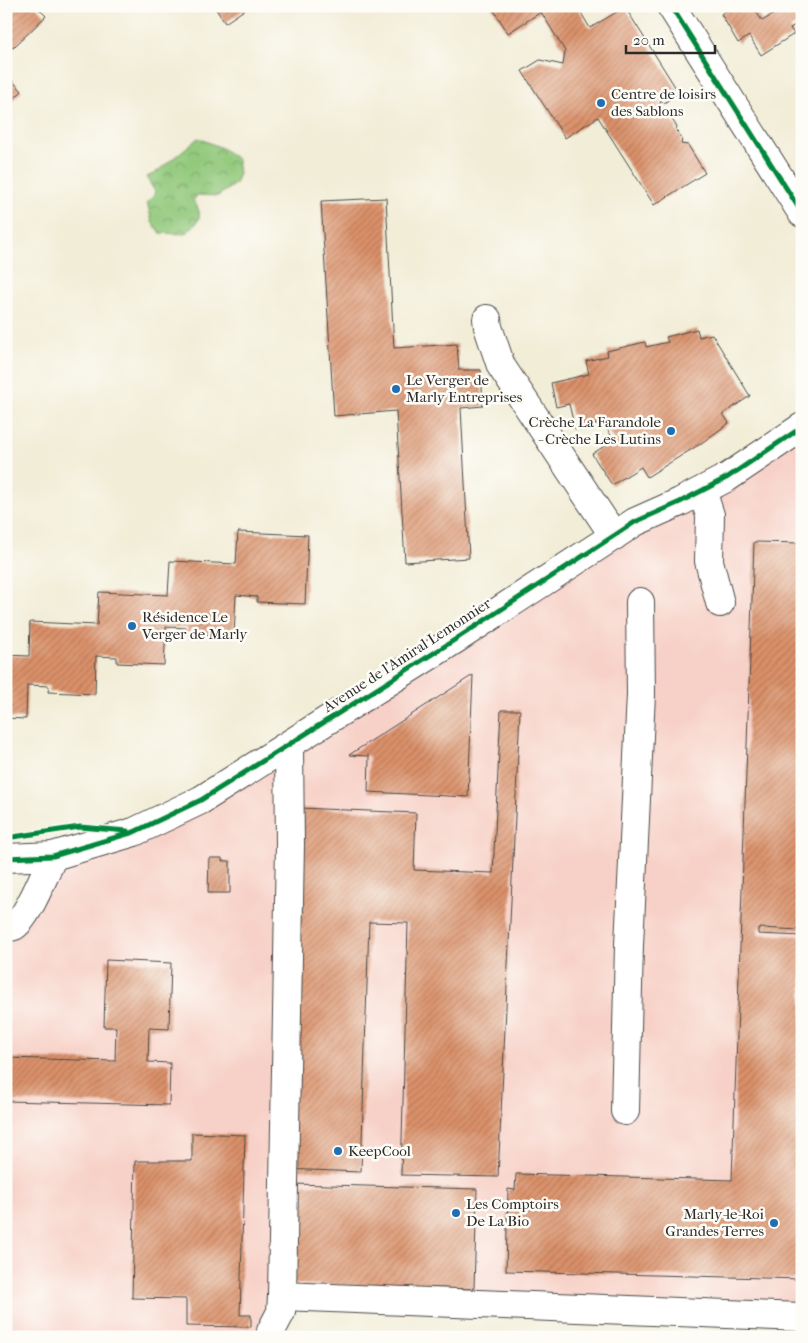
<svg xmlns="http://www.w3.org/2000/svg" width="808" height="1343" font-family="'IM FELL French Canon',serif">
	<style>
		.built { fill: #f7d1c7 }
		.park { fill: url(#park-crowns); stroke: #5e7a54 }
		.building { fill: url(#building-hatch) }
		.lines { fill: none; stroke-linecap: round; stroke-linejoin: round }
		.minor-casing { stroke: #494845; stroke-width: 30 }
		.minor { stroke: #fff; stroke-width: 28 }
		.cycleway-casing { stroke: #fdfcf7; stroke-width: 8 }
		.cycleway { stroke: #00873e; stroke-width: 5 }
		.poi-dot { fill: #1f6fb2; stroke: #fdfcf7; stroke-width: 2 }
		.labels { text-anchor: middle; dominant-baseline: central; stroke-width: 5; stroke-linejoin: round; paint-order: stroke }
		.poi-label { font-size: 15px; fill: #2b2b2b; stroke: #fdfcf7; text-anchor: start }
		.street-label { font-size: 15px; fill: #2b2b2b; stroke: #fdfcf7 }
	</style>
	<defs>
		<pattern id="park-crowns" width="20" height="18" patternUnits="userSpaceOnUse" patternTransform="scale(1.25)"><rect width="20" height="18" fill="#92c97c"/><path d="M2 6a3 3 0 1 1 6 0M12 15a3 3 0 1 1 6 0" fill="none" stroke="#77a366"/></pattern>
		<pattern id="building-hatch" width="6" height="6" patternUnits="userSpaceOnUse" patternTransform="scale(1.25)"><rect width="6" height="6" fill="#db916a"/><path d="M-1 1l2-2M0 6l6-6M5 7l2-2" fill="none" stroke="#b27757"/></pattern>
	</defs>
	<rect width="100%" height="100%" fill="#fdfcf7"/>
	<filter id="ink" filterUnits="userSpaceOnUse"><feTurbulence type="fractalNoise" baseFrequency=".02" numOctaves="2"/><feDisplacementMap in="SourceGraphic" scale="10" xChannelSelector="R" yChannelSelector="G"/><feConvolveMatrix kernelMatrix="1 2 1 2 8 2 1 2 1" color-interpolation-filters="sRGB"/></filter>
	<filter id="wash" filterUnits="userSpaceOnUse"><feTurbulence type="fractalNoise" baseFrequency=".0096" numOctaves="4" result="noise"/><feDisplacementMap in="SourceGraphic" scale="20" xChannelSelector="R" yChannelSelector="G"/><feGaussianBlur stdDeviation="1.12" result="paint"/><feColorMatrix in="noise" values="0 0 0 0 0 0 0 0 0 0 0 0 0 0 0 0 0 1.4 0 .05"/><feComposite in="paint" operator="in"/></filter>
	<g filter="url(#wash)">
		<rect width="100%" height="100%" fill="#f2edd7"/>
		<!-- built -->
		<polygon class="built" points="802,427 802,1317 282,1296 271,1337 6,1337 6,928 53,856 134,832"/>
		<!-- park -->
		<path class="park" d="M198 138 222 148 237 159 239 173 235 184 218 196 197 195 193 201C206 216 197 224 185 234L160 233 152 222 147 202 156 193 146 177 154 174Z"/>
		<g id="blocks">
			<!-- building -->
			<g class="building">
				<polygon points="6,6 36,6 46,16 13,48 7,43 6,44"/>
				<polygon points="214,6 250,6 225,23"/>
				<polygon points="491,6 577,6 590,28 625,7 679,93 664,103 661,100 659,107 665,109 677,127 676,129 682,139 681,144 688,145 705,173 654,205 598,117 565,138 522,71 540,60 563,65 565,51 541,12 508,33"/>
				<polygon points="733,6 753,6 762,21 779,11 776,6 795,6 802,17 802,21 790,28 794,34 761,55 749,36 738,43 721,14"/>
				<polygon points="6,74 22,91 7,105 10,108 6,112"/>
				<polygon points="386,198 394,348 457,344 459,370 481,370 483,406 461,408 469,558 405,562 396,411 334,416 321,201"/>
				<polygon points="697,329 699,337 712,334 750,396 723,414 729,423 700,444 647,477 641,467 612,485 592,454 614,440 603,423 575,429 569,404 556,407 551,383 589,374 586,361 608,356 607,351 645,342 646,347 668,342 666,337"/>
				<polygon points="238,532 308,535 305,604 257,602 257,597 236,595 234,636 187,634 187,628 166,627 164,665 117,663 117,657 96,656 95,694 48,692 49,686 27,685 26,719 6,718 6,655 29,656 30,622 97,625 99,592 168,595 170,561 236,564"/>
				<polygon points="754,542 802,543 802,930 758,928 758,934 802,936 802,1279 506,1271 508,1189 515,1190 516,1174 732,1180"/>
				<polygon points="473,675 468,797 368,792 369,756 349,755"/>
				<polygon points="501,710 520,710 498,1177 401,1175 408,923 369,922 361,1172 284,1169 299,808 416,813 414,870 493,873"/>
				<polygon points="209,858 222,858 222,861 230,861 230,893 208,893"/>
				<polygon points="106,960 171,963 169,1029 149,1028 148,1062 170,1063 169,1105 6,1101 6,1058 115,1061 116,1027 104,1027"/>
				<polygon points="192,1133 245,1135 240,1315 251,1315 251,1327 186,1326 186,1299 132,1298 135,1161 192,1161"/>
				<polygon points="292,1184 477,1189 474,1289 289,1284"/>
			</g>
		</g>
	</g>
	<g filter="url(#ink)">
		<use href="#blocks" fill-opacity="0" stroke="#494845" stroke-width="1"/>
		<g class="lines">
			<defs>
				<g id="minor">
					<polyline points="671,6 802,213"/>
					<polyline points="487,319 488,327 501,366 614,536"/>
					<polyline points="702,491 710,515 709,561 720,603"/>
					<polyline points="6,858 53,856 134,832 201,800 456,639 635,522 680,502 728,477 802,427"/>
					<path d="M6 928C9 927 12 927 14 926 28 917 46 871 53 856"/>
					<polyline points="625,1111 629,945 641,694 640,602"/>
					<polyline points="282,1296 802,1317"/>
					<polyline points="271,1337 271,1331 281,1312 282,1296 290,844 289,746"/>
				</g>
			</defs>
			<!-- minor casing -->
			<use href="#minor" class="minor-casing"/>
			<!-- minor -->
			<use href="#minor" class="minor"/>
			<defs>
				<g id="cycleway">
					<polyline points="671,6 802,213"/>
					<polyline points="6,838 80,827 127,831"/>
					<polyline points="6,858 53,856 134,832 201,800 456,639 635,522 680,502 728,477 802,427"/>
				</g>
			</defs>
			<!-- cycleway casing -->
			<use href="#cycleway" class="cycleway-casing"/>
			<!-- cycleway -->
			<use href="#cycleway" class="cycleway"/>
		</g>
	</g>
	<!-- markers -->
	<g class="poi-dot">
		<circle cx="601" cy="103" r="5"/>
		<circle cx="396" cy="389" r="5"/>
		<circle cx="671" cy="431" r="5"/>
		<circle cx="132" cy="626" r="5"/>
		<circle cx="338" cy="1151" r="5"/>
		<circle cx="456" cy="1213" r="5"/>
		<circle cx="774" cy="1223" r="5"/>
	</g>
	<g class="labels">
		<!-- poi labels -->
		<g class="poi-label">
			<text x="611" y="94">Centre de loisirs<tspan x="611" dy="17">des Sablons</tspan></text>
			<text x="406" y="380">Le Verger de<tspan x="406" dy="17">Marly Entreprises</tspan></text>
			<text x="661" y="422" text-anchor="end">Crèche La Farandole<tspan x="661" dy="17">- Crèche Les Lutins</tspan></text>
			<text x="142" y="617">Résidence Le<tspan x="142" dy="17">Verger de Marly</tspan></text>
			<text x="348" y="1151">KeepCool</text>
			<text x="466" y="1204">Les Comptoirs<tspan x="466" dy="17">De La Bio</tspan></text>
			<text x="764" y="1214" text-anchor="end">Marly-le-Roi<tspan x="764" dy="17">Grandes Terres</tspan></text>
		</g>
		<!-- street labels -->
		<g class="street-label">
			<text transform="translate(407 655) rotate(-33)">Avenue de l'Amiral Lemonnier</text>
		</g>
	</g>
	<!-- margin -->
	<rect width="808" height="1343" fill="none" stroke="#fdfcf7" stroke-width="25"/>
	<!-- scale -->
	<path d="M626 45v8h89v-8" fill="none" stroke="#2b2b2b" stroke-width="2.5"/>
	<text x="633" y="45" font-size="15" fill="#2b2b2b" stroke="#fdfcf7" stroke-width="4" paint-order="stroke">20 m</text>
</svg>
